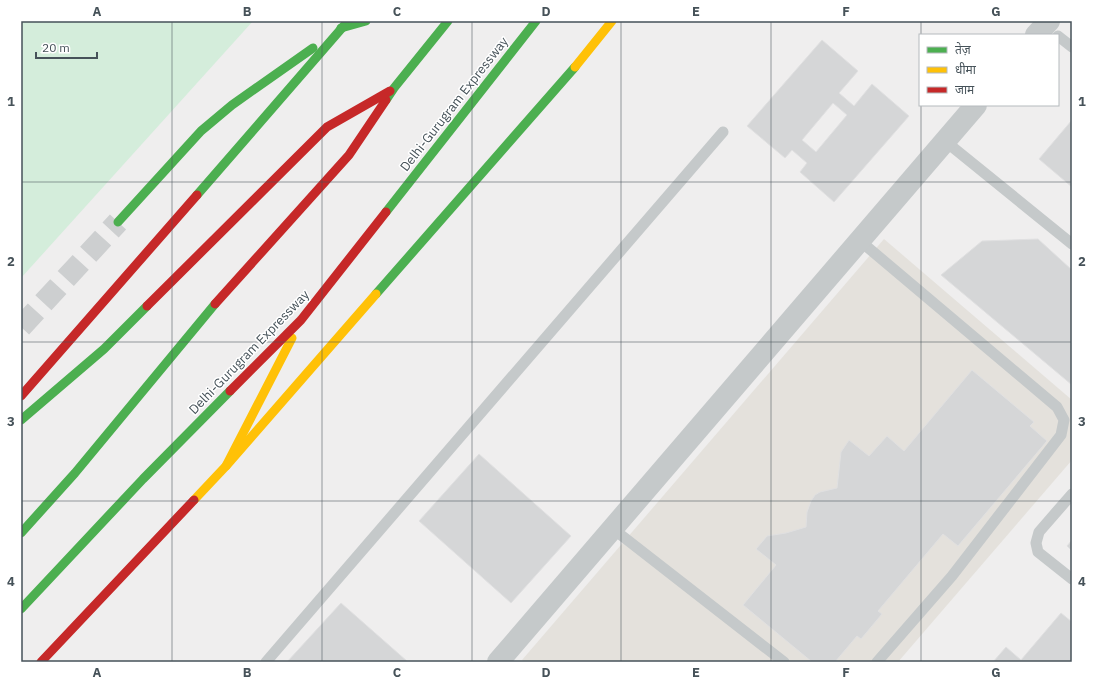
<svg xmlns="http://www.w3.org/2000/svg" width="1093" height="683" font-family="'IBM Plex Sans','Noto Sans Devanagari',sans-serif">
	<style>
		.commercial { fill: #e4e1dc }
		.green { fill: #d4eddb }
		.building { fill: #d5d6d7; stroke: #e0e0e1; fill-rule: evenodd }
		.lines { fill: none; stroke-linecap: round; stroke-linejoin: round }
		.secondary-tunnel { stroke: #cdcfd0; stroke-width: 22; stroke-dasharray: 22 11; stroke-linecap: butt }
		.lane { stroke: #c5c9ca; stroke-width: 11 }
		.street { stroke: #c5c9ca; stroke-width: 22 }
		.fast { stroke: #4caf50; stroke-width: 9 }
		.slow { stroke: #ffc107; stroke-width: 9 }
		.jam { stroke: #c62828; stroke-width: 9 }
		.grid { fill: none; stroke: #465259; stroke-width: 1; stroke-opacity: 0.55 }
		.labels { text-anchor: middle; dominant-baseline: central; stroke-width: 3; stroke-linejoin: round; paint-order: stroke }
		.street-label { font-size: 13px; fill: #465259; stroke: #fff }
		.neatline { fill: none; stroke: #465259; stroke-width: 1.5 }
		.grid-label { font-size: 13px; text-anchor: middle; font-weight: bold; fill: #465259 }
	</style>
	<rect width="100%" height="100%" fill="#efeeee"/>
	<!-- commercial -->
	<polygon class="commercial" points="884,239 1072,400 1072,460 898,662 524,662 522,660"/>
	<!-- green -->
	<polygon class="green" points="21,21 253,21 21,278"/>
	<!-- building -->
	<g class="building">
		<path d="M822 40 858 71 839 93 854 106 872 84 909 116 834 202 800 172 807 163 792 150 785 158 747 126ZM833 103 847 115 816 152 802 140Z"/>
		<polygon points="1072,120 1072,187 1039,159"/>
		<polygon points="1038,239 1072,270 1072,385 941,275 982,241"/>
		<polygon points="972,370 1034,422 1030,426 1047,441 958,546 943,534 878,611 882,614 861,639 857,636 835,662 812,662 743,605 776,565 756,549 767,536 786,533 806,527 807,512 811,501 815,495 820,492 837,488 841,452 849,440 869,456 887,436 904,451"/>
		<polygon points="479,454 571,536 511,603 419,521"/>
		<polygon points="1072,540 1072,551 1067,546"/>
		<polygon points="341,603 408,662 287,662"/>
		<polygon points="1061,613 1072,622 1072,662 993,662 1006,647 1021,660"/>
	</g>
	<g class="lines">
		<!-- secondary-tunnel -->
		<polyline class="secondary-tunnel" points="21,327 118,222"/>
		<!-- lane -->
		<g class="lane">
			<polyline points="1058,36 1072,47"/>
			<polyline points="945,141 1072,244"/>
			<polyline points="859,240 1057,407 1064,420 1061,435 952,576 877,662"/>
			<polyline points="1072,494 1039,532 1036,543 1038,552 1072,579"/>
			<polyline points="612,528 784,662"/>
			<polyline points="266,662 723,132"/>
		</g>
		<!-- street -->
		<g class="street">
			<polyline points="1036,35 1049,21"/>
			<polyline points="498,662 976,105"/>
		</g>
		<!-- fast -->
		<g class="fast">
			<polyline points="341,28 366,21"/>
			<polyline points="386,100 394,88 448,21"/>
			<polyline points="197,195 348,21"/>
			<polyline points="386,212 536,21"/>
			<polyline points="118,222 201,131 232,105 313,48"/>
			<polyline points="376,294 575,67"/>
			<polyline points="21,420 104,349 147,306"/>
			<polyline points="21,533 75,473 215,304"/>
			<polyline points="21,609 143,479 230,391"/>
		</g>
		<!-- slow -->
		<g class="slow">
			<polyline points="575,67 612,21"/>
			<polyline points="226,466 292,338"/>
			<polyline points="194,500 226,466 376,294"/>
		</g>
		<!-- jam -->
		<g class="jam">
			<polyline points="215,304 349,155 386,100"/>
			<polyline points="147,306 327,127 390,91"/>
			<polyline points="230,391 301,320 386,212"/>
			<polyline points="21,396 197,195"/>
			<polyline points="41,662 194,500"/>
		</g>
	</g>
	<!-- grid -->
	<path class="grid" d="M172 21V662M322 21V662M472 21V662M621 21V662M771 21V662M921 21V35M921 105V662M21 182H1072M21 342H1072M21 501H1072"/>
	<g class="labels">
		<!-- street labels -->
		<g class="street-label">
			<text transform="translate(454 104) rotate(-52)">Delhi-Gurugram Expressway</text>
			<text transform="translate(249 352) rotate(-46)">Delhi-Gurugram Expressway</text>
		</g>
	</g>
	<!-- border -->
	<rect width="1093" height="683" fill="none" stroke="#ffffff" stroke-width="44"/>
	<!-- legend -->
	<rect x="919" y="34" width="140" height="72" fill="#ffffff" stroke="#b5babd"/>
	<rect x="927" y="47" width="20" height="6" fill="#4caf50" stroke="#b5babd"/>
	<text x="955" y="54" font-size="12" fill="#465259">तेज़</text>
	<rect x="927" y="67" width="20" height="6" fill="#ffc107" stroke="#b5babd"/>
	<text x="955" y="74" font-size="12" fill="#465259">धीमा</text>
	<rect x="927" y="87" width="20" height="6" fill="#c62828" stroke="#b5babd"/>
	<text x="955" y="94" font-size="12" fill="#465259">जाम</text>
	<!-- scale -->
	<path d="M36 52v6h61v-6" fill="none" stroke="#465259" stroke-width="2"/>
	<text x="42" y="52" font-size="12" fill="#465259" stroke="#ffffff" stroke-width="3" paint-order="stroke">20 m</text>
	<rect x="22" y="22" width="1049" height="639" class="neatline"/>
	<g class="grid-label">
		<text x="97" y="16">A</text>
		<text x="247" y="16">B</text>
		<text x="397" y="16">C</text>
		<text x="546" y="16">D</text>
		<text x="696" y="16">E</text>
		<text x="846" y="16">F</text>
		<text x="996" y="16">G</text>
		<text x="11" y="106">1</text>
		<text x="1082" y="106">1</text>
		<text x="11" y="266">2</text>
		<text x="1082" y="266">2</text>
		<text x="11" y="426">3</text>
		<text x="1082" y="426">3</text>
		<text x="11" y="586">4</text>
		<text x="1082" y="586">4</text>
		<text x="97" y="677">A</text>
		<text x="247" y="677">B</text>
		<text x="397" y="677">C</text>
		<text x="546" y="677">D</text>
		<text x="696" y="677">E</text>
		<text x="846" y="677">F</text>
		<text x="996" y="677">G</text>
	</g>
</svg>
